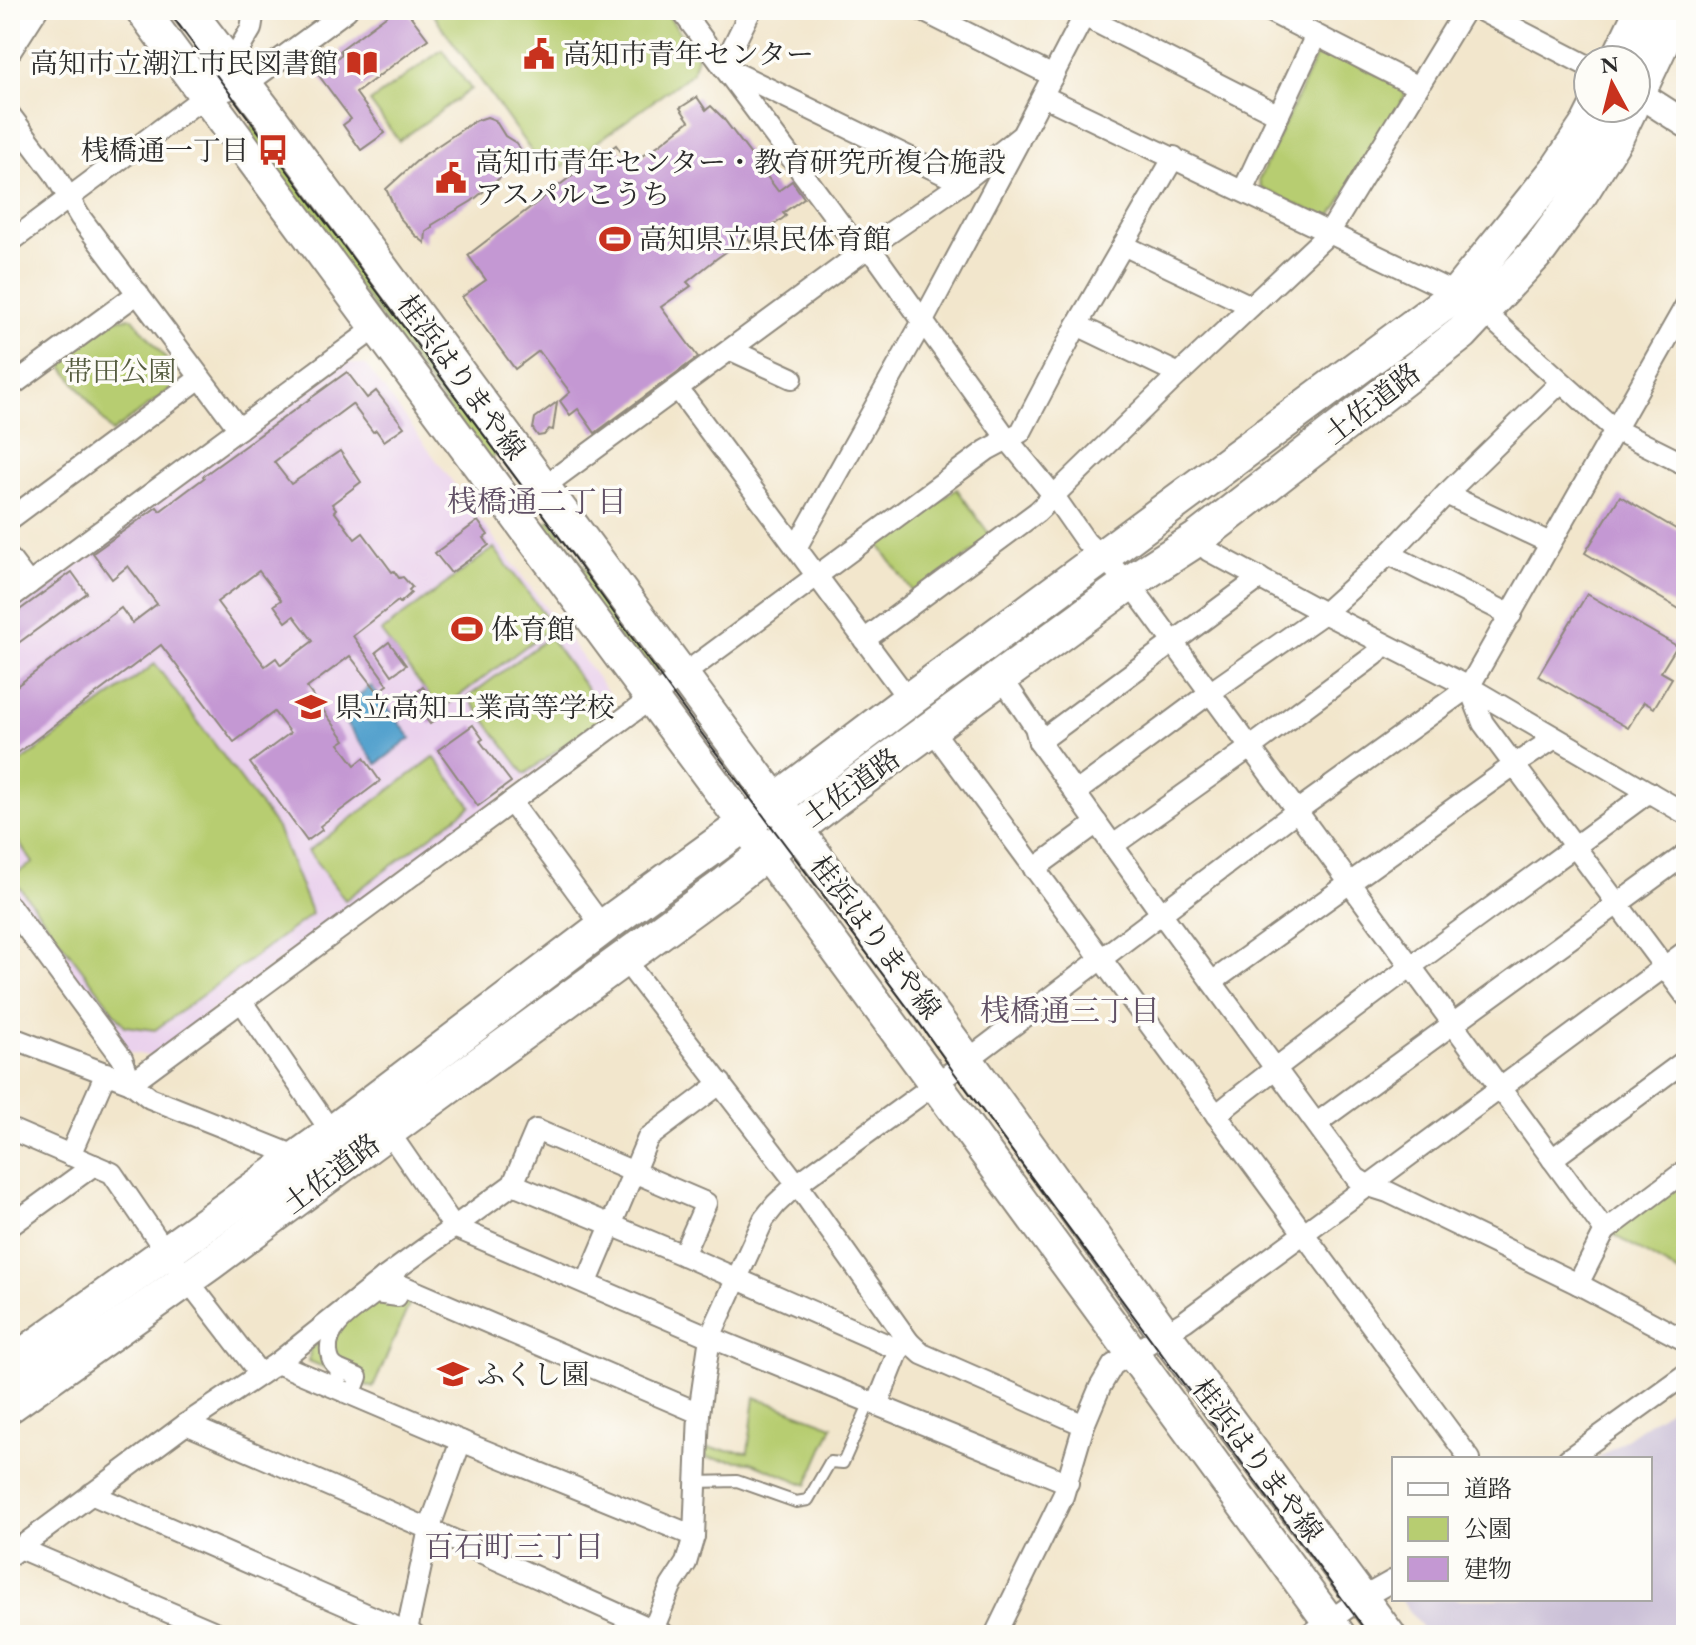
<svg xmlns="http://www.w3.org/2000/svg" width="1696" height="1645" font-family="'EB Garamond','Noto Serif JP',serif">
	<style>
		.built { fill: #ead1ed }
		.industrial { fill: #cabfd7 }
		.green { fill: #b7cd71; stroke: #717c4e; stroke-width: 2 }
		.water { fill: #55a2ce; stroke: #40667c; stroke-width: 2 }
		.building { fill: #c498d3; fill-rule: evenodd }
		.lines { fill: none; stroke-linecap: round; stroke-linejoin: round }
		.service-casing { stroke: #8e887c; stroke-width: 14 }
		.pedestrian-casing { stroke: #8e887c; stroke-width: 20 }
		.minor-casing { stroke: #8e887c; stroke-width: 24 }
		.tertiary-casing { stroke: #8e887c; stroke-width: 30 }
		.primary-casing { stroke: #8e887c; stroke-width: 36 }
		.trunk-casing { stroke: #8e887c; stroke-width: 38 }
		.service { stroke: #fff; stroke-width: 10 }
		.pedestrian { stroke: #fff; stroke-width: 16 }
		.minor { stroke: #fff; stroke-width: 20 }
		.tertiary { stroke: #fff; stroke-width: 26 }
		.primary { stroke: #fff; stroke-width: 32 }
		.trunk { stroke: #fff; stroke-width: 34 }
		.tram { stroke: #2b2b2b; stroke-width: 2 }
		.labels { text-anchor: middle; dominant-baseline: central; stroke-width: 7; stroke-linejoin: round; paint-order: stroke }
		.poi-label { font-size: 28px; fill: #2b2b2b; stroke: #fdfcf7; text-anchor: start }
		.park-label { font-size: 28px; fill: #555c40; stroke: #fdfcf7 }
		.street-label { font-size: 28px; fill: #2b2b2b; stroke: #fdfcf7 }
		.neighbourhood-label { font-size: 30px; fill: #615166; stroke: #fdfcf7 }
	</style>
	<rect width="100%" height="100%" fill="#fdfcf7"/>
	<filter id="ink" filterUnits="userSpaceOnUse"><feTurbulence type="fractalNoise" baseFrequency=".0125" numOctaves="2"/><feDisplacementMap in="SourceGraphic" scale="16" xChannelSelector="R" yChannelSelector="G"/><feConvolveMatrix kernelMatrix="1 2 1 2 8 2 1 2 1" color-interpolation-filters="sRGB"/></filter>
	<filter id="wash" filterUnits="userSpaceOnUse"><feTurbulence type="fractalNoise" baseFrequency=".006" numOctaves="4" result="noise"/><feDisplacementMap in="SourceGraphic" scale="32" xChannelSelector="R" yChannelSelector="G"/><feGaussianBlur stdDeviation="1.8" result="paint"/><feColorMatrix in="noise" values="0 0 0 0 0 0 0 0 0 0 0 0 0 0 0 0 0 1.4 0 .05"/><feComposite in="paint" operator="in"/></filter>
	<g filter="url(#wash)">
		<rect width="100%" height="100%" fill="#f2e6cc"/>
		<!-- built -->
		<polygon class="built" points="345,362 366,365 613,699 610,716 150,1056 128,1052 10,892 10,607"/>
		<!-- industrial -->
		<polygon class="industrial" points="1686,1397 1686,1635 1427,1635 1401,1599 1650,1599 1650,1459 1597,1459"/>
		<!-- green -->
		<g class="green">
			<polygon points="430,10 664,10 697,56 692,73 563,167 539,162"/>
			<polygon points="1327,49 1403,88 1405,96 1331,216 1323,217 1261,188 1259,179 1318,52"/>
			<polygon points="442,50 471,89 399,141 370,102"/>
			<polygon points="257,124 499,452 487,461 245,133"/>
			<polygon points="133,318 175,370 171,389 112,432 58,360 116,319"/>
			<polygon points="957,489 992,538 914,594 879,545"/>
			<polygon points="550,520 659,668 647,677 538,528"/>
			<polygon points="494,548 553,626 440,710 381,632"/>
			<polygon points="549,637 606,715 525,774 468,697"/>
			<polygon points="155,664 277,828 312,914 155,1030 125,1026 11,876 33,863 10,830 10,770"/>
			<polygon points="434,757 471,806 345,900 308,851"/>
			<polygon points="1686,1178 1686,1277 1611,1233"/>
			<polygon points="380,1291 412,1298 373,1388 309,1361 310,1349"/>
			<polygon points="755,1397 833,1426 807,1485 751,1462 706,1458 705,1448 748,1452"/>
		</g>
		<!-- water -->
		<polygon class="water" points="371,686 411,738 377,764 337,712"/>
		<g id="blocks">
			<!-- building -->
			<g class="building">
				<polygon points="394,10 406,10 428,39 356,93 385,133 361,150 343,125 351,119 317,73 342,54 340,50"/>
				<polygon points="697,97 706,110 711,106 723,118 778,191 792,181 804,198 783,213 786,216 751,242 747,237 716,259 687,282 691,286 661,307 698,357 595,433 578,409 570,415 560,401 570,392 539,351 515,369 462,297 486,280 468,255 603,152 604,154 616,145 630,164 660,144 689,121 680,108"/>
				<polygon points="487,117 495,120 505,136 516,143 527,159 519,162 472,201 432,225 432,228 426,232 425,243 415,235 399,217 386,189 421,157 461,130 475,121"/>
				<path d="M347 372 367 398 376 391 404 427 384 441 376 430 373 432 352 404 274 462 291 484 340 451 361 482 332 504 336 509 334 511 355 539 363 533 392 572 394 571 399 578 403 577 412 587 409 590 411 593 400 603 398 601 353 636 388 685 378 692 350 656 307 688 345 740 339 744 355 765 364 758 380 781 320 826 322 830 307 841 250 763 290 733 274 712 234 742 161 645 10 759V691L121 608 132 623 157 604 128 566 112 579 93 553 157 507 160 511 204 478 203 476ZM259 571 281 600 274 605 286 622 294 616 313 641 281 665 276 658 265 666 217 602Z"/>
				<polygon points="557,402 553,430 549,429 544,435 538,436 533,429 535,418"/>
				<polygon points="1620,496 1686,535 1686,613 1585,553"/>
				<polygon points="478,521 488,535 484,538 489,545 451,573 435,553"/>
				<polygon points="72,572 87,593 10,649 10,617"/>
				<polygon points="1587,594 1677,646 1661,672 1672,678 1654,708 1644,702 1628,728 1538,676"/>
				<polygon points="389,642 406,665 392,675 376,652"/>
				<polygon points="423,687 443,714 430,724 410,698"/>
				<polygon points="473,725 483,739 480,741 511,782 478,806 438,750"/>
			</g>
		</g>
	</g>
	<g filter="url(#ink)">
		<use href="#blocks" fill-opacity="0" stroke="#8e887c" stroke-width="2"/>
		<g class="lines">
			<defs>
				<polyline id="service" points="696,1482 737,1481 796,1502 808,1500 830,1462 843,1463 870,1402"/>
				<g id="pedestrian">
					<polyline points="338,1368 359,1377 356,1385"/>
					<path d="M339 1378 338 1368C332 1364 330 1360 329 1352 326 1326 357 1310 375 1295L398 1298"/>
				</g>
				<g id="minor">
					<polyline points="681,10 856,245 876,256 1008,440 1054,496 1086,542 1129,583 1145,604 1605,1231 1686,1170"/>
					<polyline points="921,10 1053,76"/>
					<polyline points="1267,10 1418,87"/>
					<polyline points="1480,10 1588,66"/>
					<polyline points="1084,16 1279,115"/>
					<polyline points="10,52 37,10"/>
					<polyline points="723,66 751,10"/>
					<polyline points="726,68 962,183"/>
					<polyline points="205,96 245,85 347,10"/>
					<polyline points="1043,96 1457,294 1483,311 1614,429 1686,465"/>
					<polyline points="10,115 54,173 80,217 239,429"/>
					<polyline points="1243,191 1316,35"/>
					<polyline points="10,242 205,96 229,66 251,29 254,10"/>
					<polyline points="1123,245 1251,306"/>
					<polyline points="1077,325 1179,374"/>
					<polyline points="731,350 792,378"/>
					<polyline points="10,387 138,293"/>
					<polyline points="678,389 909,700"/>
					<polyline points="1446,494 1550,543"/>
					<polyline points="512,510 865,250 962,183 1022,135 1087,10"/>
					<polyline points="10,519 200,378"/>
					<polyline points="1197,539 1209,551 1324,613 1469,687 1686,814"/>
					<polyline points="796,548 923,321 1019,141"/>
					<polyline points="1389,554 1511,615"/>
					<polyline points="10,559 29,584"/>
					<polyline points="10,598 378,326"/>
					<polyline points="864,640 1037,512 1179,374 1329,233 1465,10"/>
					<polyline points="1002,678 1035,727 1039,742 1161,913 1356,1178 1369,1186 1388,1192 1578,1284 1686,1341"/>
					<polyline points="1469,687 1483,723 1686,996"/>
					<polyline points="931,728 1470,1459"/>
					<polyline points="1039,742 1260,578"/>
					<polyline points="1075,793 1211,692 1324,613 1389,554 1446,494 1561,382"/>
					<polyline points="511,802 603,927"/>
					<polyline points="1112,846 1251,747 1375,655 1384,644"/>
					<polyline points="1034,869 1097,823"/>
					<polyline points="10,906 122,1058 131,1083"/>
					<polyline points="624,959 797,1184 909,1342 922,1354 1084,1425"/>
					<polyline points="1212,982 1514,765 1555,738"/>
					<polyline points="242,1002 332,1133"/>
					<polyline points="10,1037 131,1083 150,1098 298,1157"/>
					<polyline points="131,1083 987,450 1021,432 1077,325 1174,157"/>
					<path d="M1216 1115C1357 1003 1504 899 1649 792"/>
					<polyline points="1317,1123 1686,854"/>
					<polyline points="10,1129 112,1173 166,1252 260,1374"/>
					<polyline points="388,1131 454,1227 710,1337 1068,1483"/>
					<polyline points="70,1155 106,1073"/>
					<polyline points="1552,1159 1686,1060"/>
					<polyline points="513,1184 683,1255 899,1350"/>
					<polyline points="10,1226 94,1165"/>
					<polyline points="384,1278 699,1413"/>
					<polyline points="587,1282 648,1138 721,1083"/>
					<polyline points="1578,1284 1605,1231"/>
					<polyline points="277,1363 461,1441 694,1536"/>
					<polyline points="877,1405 899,1350 909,1342"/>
					<polyline points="186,1424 429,1529 665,1635"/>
					<polyline points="1568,1459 1686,1374"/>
					<polyline points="91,1494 414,1635"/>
					<polyline points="19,1548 222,1635"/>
					<polyline points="10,1555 186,1424 277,1363 384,1278 513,1184 536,1130 706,1203 683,1255"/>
					<polyline points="653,1630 671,1586 686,1563 694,1536 699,1413 710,1337 764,1219 776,1204 797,1184 953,1071 1298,810 1469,687 1686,305"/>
					<polyline points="406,1635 429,1529 461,1441"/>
					<polyline points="995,1635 1063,1496 1084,1425 1100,1387 1113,1365 1185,1321 1686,951"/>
					<polyline points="1308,1635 1362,1598 1394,1580"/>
				</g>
				<polyline id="tertiary" points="1636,92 1686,124"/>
				<g id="primary">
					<polyline points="142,10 766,853 1339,1635"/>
					<polyline points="188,10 265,110 967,1060 1164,1333 1389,1635"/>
				</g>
				<g id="trunk">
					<polyline points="1618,60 1642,10"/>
					<polyline points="1636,97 1677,10"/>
					<polyline points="10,1365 332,1133 603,927 745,824 909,700 1457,294 1557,170 1588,124 1596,108"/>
					<polyline points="10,1405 210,1263 388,1131 726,884 831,802 1129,583 1197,539 1462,333 1540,249 1582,191 1616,137 1630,108"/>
				</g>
			</defs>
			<!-- service casing -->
			<use href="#service" class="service-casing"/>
			<!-- pedestrian casing -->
			<use href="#pedestrian" class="pedestrian-casing"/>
			<!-- minor casing -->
			<use href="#minor" class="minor-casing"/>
			<!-- tertiary casing -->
			<use href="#tertiary" class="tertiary-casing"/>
			<!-- primary casing -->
			<use href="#primary" class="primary-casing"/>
			<!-- trunk casing -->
			<use href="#trunk" class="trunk-casing"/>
			<!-- service -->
			<use href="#service" class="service"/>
			<!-- pedestrian -->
			<use href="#pedestrian" class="pedestrian"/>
			<!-- minor -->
			<use href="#minor" class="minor"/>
			<!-- tertiary -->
			<use href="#tertiary" class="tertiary"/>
			<!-- primary -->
			<use href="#primary" class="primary"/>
			<!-- trunk -->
			<use href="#trunk" class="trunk"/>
			<!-- tram -->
			<polyline class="tram" points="168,10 530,497 690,718 917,1020 953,1071 1369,1635"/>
		</g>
	</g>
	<!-- icons -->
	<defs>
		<symbol id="civic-bare" viewBox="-9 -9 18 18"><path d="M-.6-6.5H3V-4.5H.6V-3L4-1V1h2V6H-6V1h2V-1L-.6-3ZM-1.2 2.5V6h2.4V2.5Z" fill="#c8321e" stroke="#fdfcf7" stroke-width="2.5" paint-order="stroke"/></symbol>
		<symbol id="library-bare" viewBox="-9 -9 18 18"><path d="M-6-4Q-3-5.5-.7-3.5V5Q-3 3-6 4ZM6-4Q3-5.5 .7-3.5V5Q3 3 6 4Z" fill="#c8321e" stroke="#fdfcf7" stroke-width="2.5" paint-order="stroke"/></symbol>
		<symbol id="bus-bare" viewBox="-9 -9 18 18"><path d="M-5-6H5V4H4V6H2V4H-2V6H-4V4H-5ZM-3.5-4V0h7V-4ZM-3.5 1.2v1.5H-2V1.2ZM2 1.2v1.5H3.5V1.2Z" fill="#c8321e" stroke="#fdfcf7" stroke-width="2.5" paint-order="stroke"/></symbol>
		<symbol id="stadium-bare" viewBox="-9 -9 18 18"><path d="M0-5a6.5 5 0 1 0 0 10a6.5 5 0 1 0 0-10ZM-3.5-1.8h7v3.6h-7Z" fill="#c8321e" stroke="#fdfcf7" stroke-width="2.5" paint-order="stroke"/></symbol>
		<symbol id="school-bare" viewBox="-9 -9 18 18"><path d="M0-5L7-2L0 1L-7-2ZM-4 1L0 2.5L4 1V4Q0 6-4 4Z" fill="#c8321e" stroke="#fdfcf7" stroke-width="2.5" paint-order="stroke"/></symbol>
	</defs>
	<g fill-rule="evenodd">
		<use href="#civic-bare" x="517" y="32" width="44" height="44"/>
		<use href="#library-bare" x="340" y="41" width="44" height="44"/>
		<use href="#bus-bare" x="251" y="128" width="44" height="44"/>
		<use href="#civic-bare" x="429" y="156" width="44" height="44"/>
		<use href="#stadium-bare" x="593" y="217" width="44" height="44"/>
		<use href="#stadium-bare" x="445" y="607" width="44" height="44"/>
		<use href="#school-bare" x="289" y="685" width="44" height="44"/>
		<use href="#school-bare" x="431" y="1352" width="44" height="44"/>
	</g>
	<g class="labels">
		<!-- poi labels -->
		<g class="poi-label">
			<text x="563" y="54">高知市青年センター</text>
			<text x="338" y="63" text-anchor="end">高知市立潮江市民図書館</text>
			<text x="249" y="150" text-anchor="end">桟橋通一丁目</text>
			<text x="475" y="162">高知市青年センター・教育研究所複合施設<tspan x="475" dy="32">アスパルこうち</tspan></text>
			<text x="639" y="239">高知県立県民体育館</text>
			<text x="491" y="629">体育館</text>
			<text x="335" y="707">県立高知工業高等学校</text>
			<text x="477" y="1374">ふくし園</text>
		</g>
		<!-- park labels -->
		<g class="park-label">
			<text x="120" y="371">帯田公園</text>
		</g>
		<!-- street labels -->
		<g class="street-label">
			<text transform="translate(462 377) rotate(54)">桂浜はりまや線</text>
			<text transform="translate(1372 403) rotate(-38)">土佐道路</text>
			<text transform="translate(851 787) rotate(-36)">土佐道路</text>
			<text transform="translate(876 937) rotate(53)">桂浜はりまや線</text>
			<text transform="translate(331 1173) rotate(-37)">土佐道路</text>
			<text transform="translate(1258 1460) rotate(53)">桂浜はりまや線</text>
		</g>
		<!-- neighbourhood labels -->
		<g class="neighbourhood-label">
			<text x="537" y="501">桟橋通二丁目</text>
			<text x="1070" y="1010">桟橋通三丁目</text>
			<text x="514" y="1546">百石町三丁目</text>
		</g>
	</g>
	<!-- margin -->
	<rect width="1696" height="1645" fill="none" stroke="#fdfcf7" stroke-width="40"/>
	<!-- legend -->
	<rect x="1392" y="1457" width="260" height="144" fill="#fdfcf7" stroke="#a9a8a5" stroke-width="2"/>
	<rect x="1408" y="1483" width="40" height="12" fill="#ffffff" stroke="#a9a8a5" stroke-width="2"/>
	<text x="1464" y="1497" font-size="24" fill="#2b2b2b">道路</text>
	<rect x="1408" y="1517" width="40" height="24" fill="#b7cd71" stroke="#a9a8a5" stroke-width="2"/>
	<text x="1464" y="1537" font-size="24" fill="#2b2b2b">公園</text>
	<rect x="1408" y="1557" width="40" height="24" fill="#c498d3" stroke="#a9a8a5" stroke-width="2"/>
	<text x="1464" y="1577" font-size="24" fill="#2b2b2b">建物</text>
	<!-- north arrow -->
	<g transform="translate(1612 84) rotate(353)"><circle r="38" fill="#fdfcf7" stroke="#a9a8a5" stroke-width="2"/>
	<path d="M0-6L14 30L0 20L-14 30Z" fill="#c8321e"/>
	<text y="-12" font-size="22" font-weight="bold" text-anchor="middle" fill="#2b2b2b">N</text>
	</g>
</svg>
